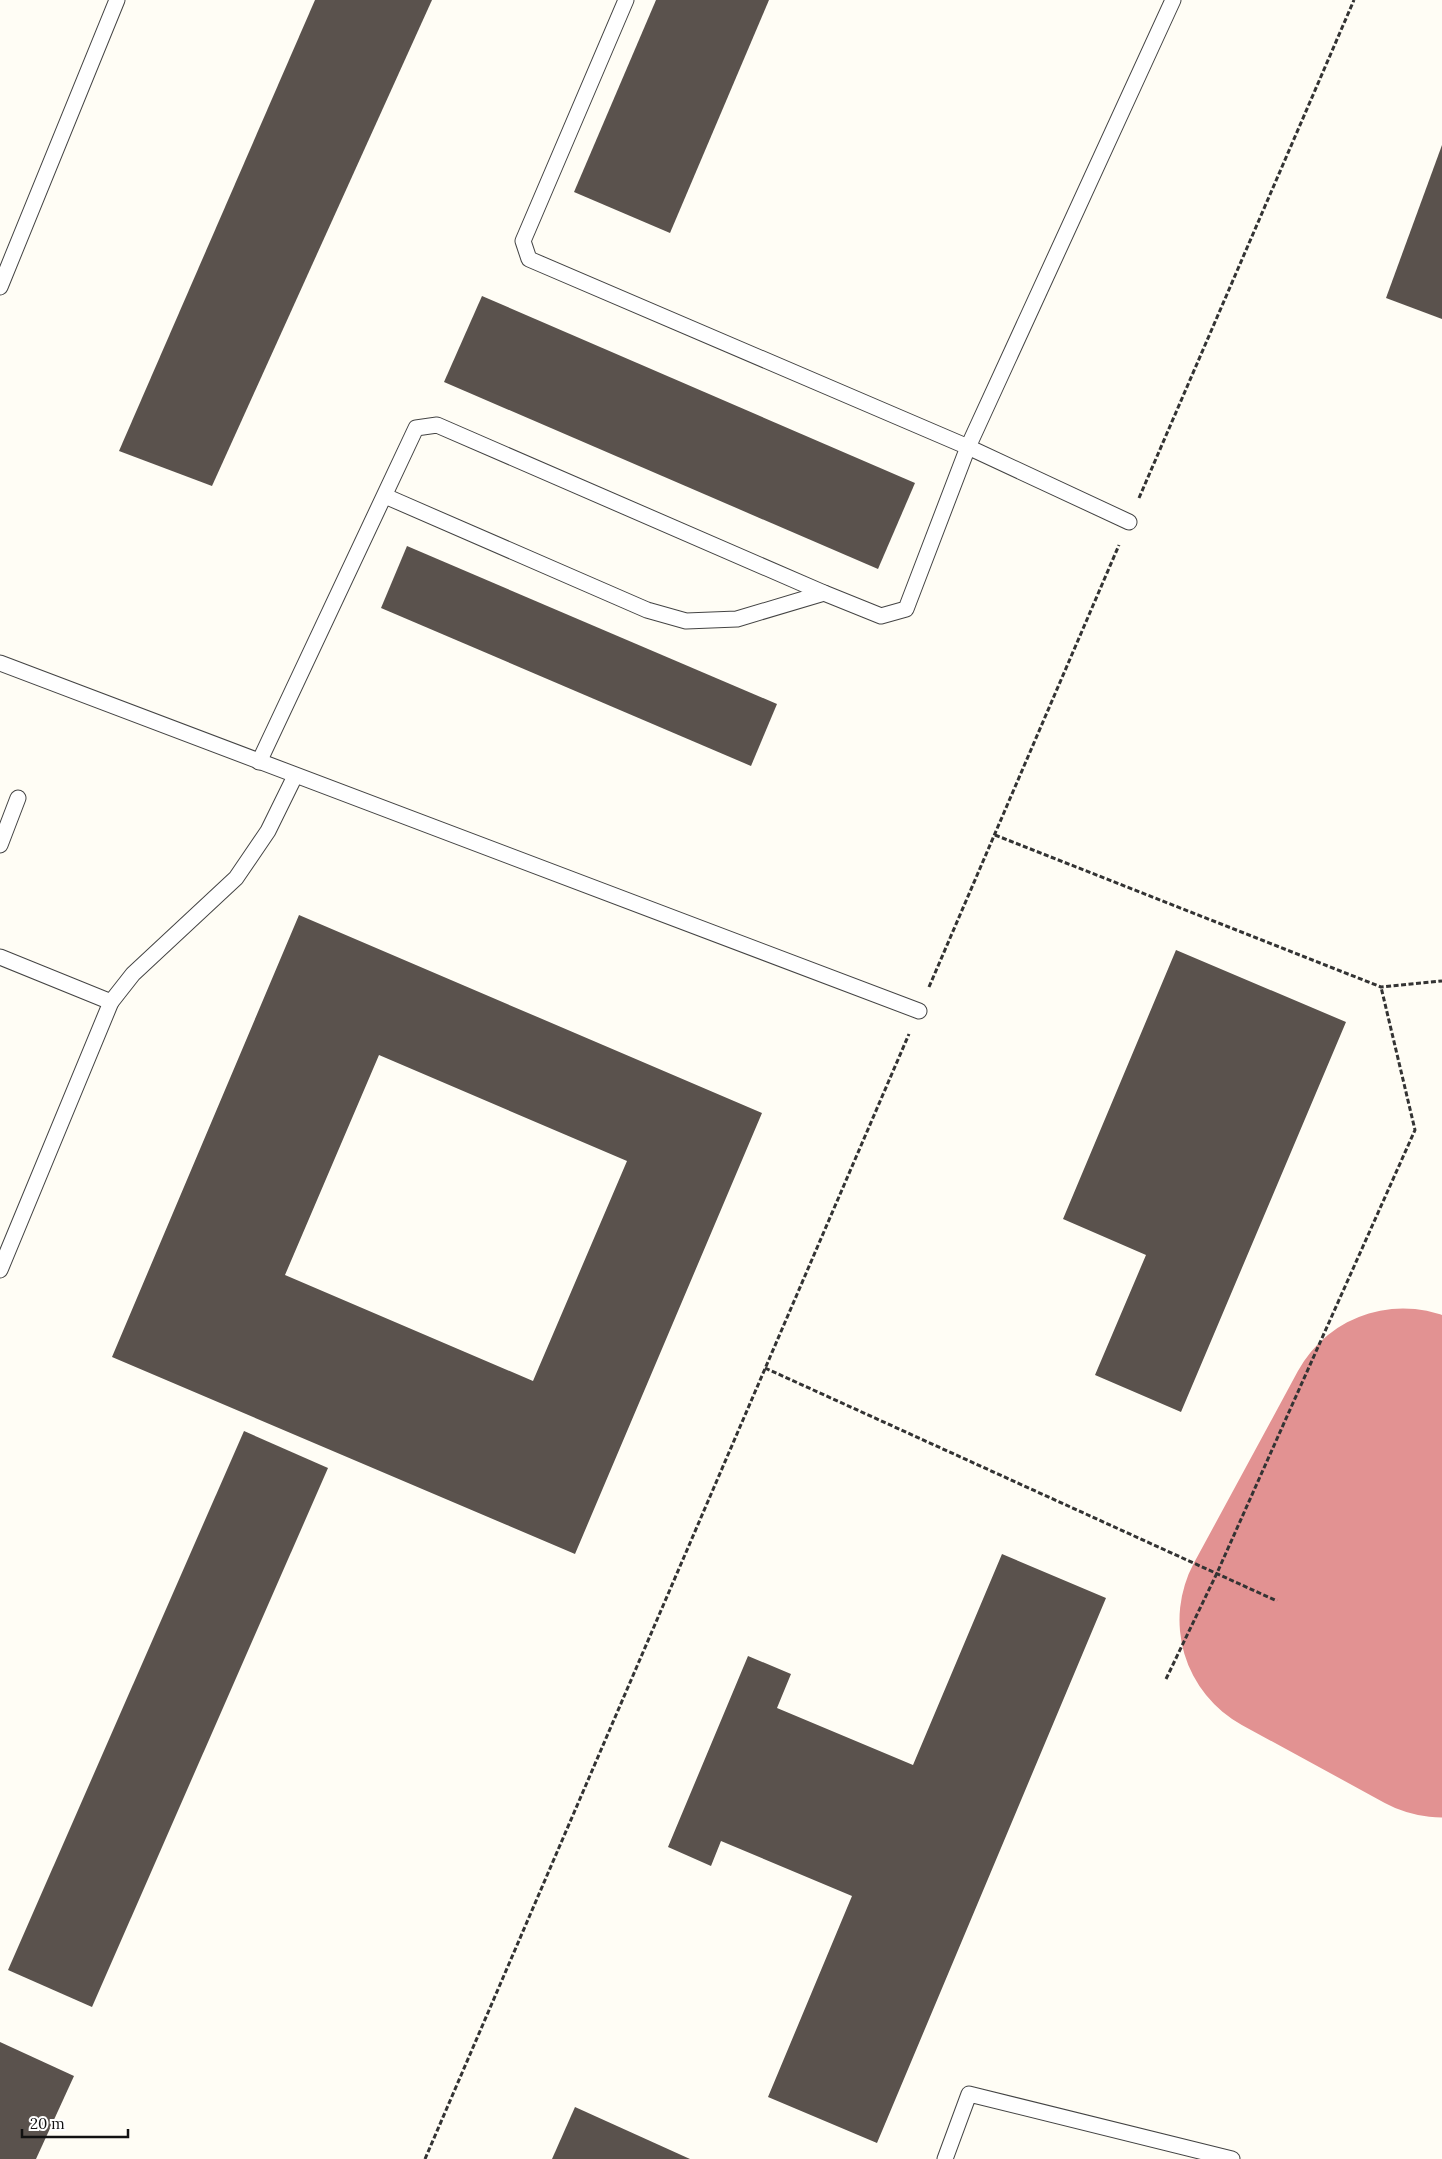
<svg xmlns="http://www.w3.org/2000/svg" width="1442" height="2159" font-family="Lora,serif">
	<style>
		.lines { fill: none; stroke-linecap: round; stroke-linejoin: round }
		.runway { stroke: #e29292; stroke-width: 239 }
		.building { fill: #5a524d; fill-rule: evenodd }
		.service-casing { stroke: #444; stroke-width: 17 }
		.path { stroke: #333; stroke-width: 3; stroke-dasharray: 5 2.5; stroke-linecap: butt }
		.service { stroke: #fff; stroke-width: 15 }
	</style>
	<rect width="100%" height="100%" fill="#fffdf5"/>
	<g class="lines">
		<!-- runway -->
		<polyline class="runway" points="1442,1449 1403,1428 1299,1620 1442,1698"/>
	</g>
	<!-- building -->
	<g class="building">
		<polygon points="315,0 432,0 212,486 119,451"/>
		<polygon points="656,0 769,0 670,233 574,192"/>
		<polygon points="1442,145 1442,319 1386,298"/>
		<polygon points="482,296 915,483 878,569 444,382"/>
		<polygon points="407,546 777,704 751,766 381,608"/>
		<path d="M299 915 762 1113 575 1554 112 1357ZM379 1055 627 1161 533 1381 285 1275Z"/>
		<polygon points="1176,950 1346,1022 1181,1412 1095,1375 1146,1255 1063,1219"/>
		<polygon points="244,1431 328,1468 92,2007 8,1970"/>
		<polygon points="1002,1554 1106,1598 877,2143 768,2097 852,1896 721,1841 711,1866 668,1847 748,1656 791,1674 777,1708 913,1765"/>
		<polygon points="0,2042 74,2076 36,2159 0,2159"/>
		<polygon points="575,2107 690,2159 552,2159"/>
	</g>
	<g class="lines">
		<defs>
			<g id="service">
				<polyline points="626,0 523,241 529,259 968,447 1129,522"/>
				<polyline points="0,287 117,0"/>
				<polyline points="385,496 647,610 686,621 737,619 824,593"/>
				<polyline points="0,663 919,1011"/>
				<polyline points="259,762 416,428 437,425 824,593 881,616 906,609 968,447 1173,0"/>
				<polyline points="0,845 18,798"/>
				<polyline points="0,957 111,1002 133,974 236,878 268,831 295,776"/>
				<polyline points="0,1270 111,1002"/>
				<polyline points="945,2159 969,2094 1232,2159"/>
			</g>
		</defs>
		<!-- service casing -->
		<use href="#service" class="service-casing"/>
		<!-- path -->
		<g class="path">
			<polyline points="1139,498 1354,0"/>
			<polyline points="995,835 1381,987 1442,981"/>
			<polyline points="929,987 1119,545"/>
			<polyline points="765,1368 1277,1601"/>
			<polyline points="1166,1679 1217,1573 1415,1130 1381,987"/>
			<polyline points="425,2159 909,1034"/>
		</g>
		<!-- service -->
		<use href="#service" class="service"/>
	</g>
	<!-- scale -->
	<path d="M22 2129v8h106v-8" fill="none" stroke="#111111" stroke-width="2.5"/>
	<text x="30" y="2129" font-size="15" fill="#111111" stroke="#ffffff" stroke-width="4" paint-order="stroke">20 m</text>
</svg>
